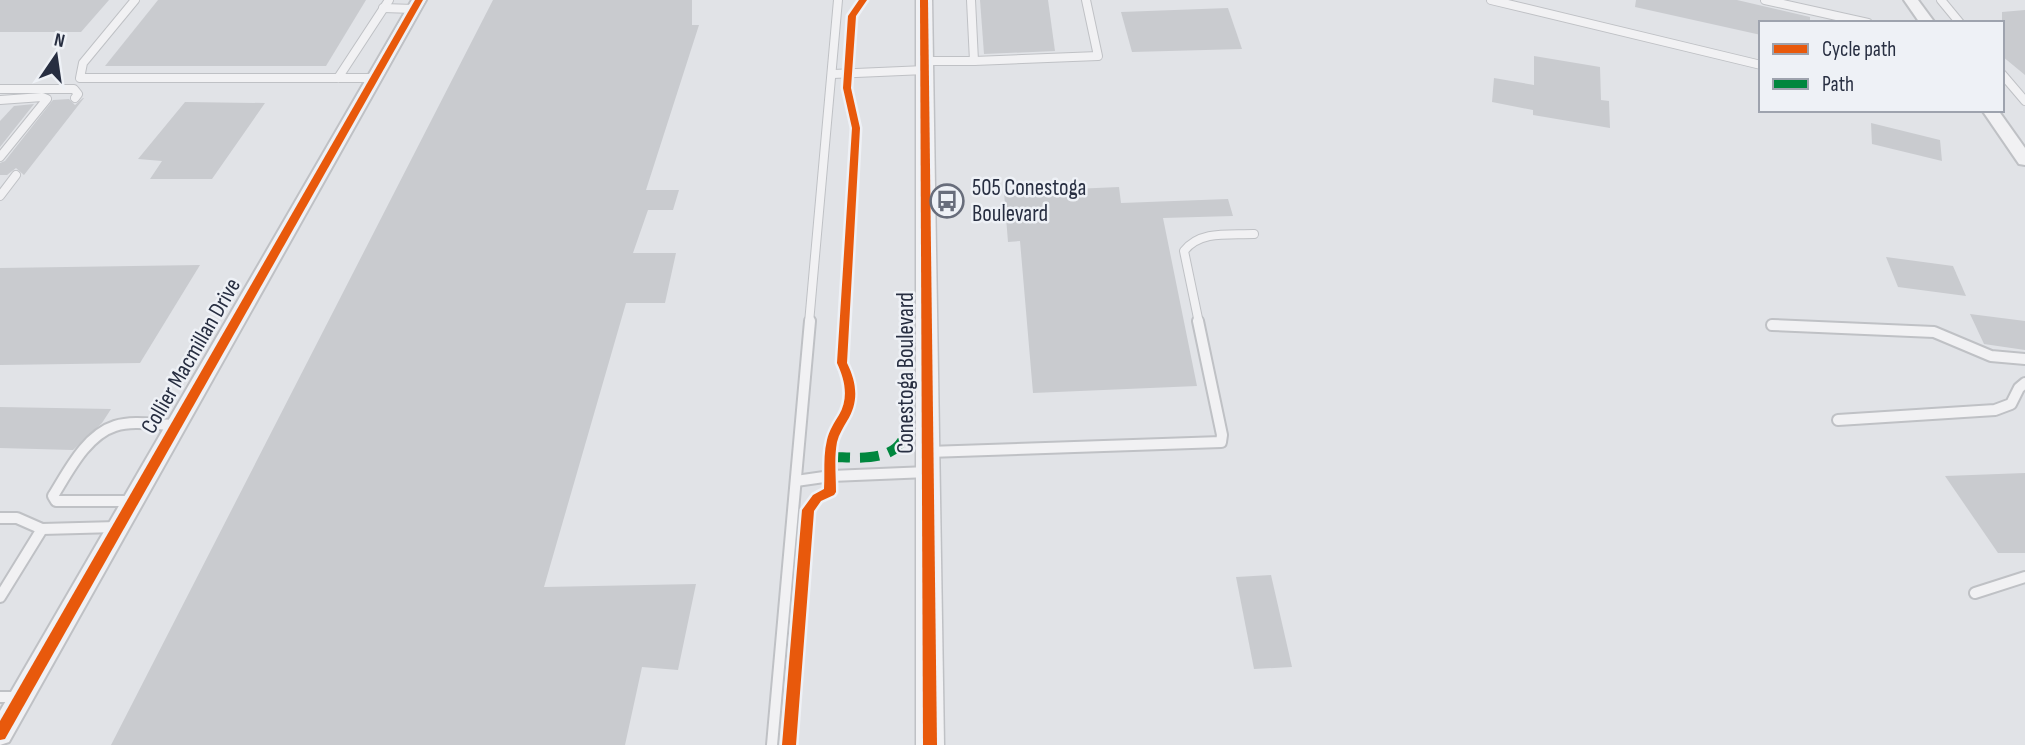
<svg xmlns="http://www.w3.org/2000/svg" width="2025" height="745" font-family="'Sofia Sans Condensed',sans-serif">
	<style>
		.building { fill: #c9cbcf }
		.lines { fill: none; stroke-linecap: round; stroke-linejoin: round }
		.service-far1-casing { stroke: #bfc1c5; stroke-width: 10 }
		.service-casing { stroke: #bfc1c5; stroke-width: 14 }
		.minor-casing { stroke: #bfc1c5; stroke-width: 4 }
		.tertiary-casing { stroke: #bfc1c5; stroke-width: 3 }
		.service-far1 { stroke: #f1f1f3; stroke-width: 8 }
		.service { stroke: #f1f1f3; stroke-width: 10 }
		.minor { fill: #f1f1f3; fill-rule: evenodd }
		.tertiary { fill: #f1f1f3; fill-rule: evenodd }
		.quiet { stroke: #00873e; stroke-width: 10; stroke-dasharray: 19 10; stroke-linecap: butt }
		.cycleway-casing { stroke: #eef1f6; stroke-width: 5 }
		.cycleway { fill: #e8590c; fill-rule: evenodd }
		.labels { text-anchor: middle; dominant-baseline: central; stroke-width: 5; stroke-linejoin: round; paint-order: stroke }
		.poi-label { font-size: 23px; fill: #272e41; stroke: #eef1f6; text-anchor: start }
		.street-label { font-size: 23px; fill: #272e41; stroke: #eef1f6 }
	</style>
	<rect width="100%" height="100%" fill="#e1e3e7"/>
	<!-- building -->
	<g class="building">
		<polygon points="0,0 109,0 81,32 0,32"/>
		<polygon points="158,0 366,0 326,66 105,66"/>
		<polygon points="493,0 692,0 692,25 699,25 646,190 679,190 673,210 648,210 633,253 676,253 665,303 626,303 544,587 696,584 678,670 642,667 625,745 111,745"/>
		<polygon points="980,0 1048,0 1055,51 984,54"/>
		<polygon points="1636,0 1737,0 1810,17 1810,23 1761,23 1761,35 1635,7"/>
		<polygon points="1228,8 1242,49 1132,52 1121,12"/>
		<polygon points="2025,10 2025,75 2002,56 2002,12"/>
		<polygon points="1534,56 1600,67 1601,100 1609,101 1610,128 1533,115 1533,110 1492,102 1494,78 1534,85"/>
		<polygon points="83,98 84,98 24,175 16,168 7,175 0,175 0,163 5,161 53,100 69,99 75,105"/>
		<polygon points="185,102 265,103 212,179 150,179 162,161 138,159"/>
		<polygon points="34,104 0,147 0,121 14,106"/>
		<polygon points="1871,123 1940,140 1942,161 1872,144"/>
		<polygon points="1119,187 1121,203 1228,199 1233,216 1163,218 1197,386 1033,393 1020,241 1008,242 1004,192"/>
		<polygon points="1886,257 1953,266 1966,296 1898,287"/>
		<polygon points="200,265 140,363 0,365 0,268"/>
		<polygon points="1970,314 2025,321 2025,350 1984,344"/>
		<polygon points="0,407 111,409 102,423 73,450 0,448"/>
		<polygon points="2025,473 2025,553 1998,553 1945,476"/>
		<polygon points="1271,575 1292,667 1254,669 1236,577"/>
	</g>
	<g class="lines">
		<defs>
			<g id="service-far1">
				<polyline points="135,0 83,63 80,78 374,78"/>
				<polyline points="1491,0 1761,65"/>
				<polyline points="1765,0 1868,23"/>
				<polyline points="1941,0 1960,23"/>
				<polyline points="383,8 414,9"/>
				<polyline points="925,61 974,61 971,0"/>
				<polyline points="974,61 1098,56 1086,0"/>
				<polyline points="833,74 925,70"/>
				<polyline points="2002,74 2025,101"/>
				<polyline points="338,78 389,0"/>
				<polyline points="0,89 74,89 78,94 75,98"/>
				<polyline points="0,100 42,97 47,99 0,157"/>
				<polyline points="0,196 16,175"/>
				<polyline points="809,323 838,0"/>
				<path d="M1199 323 1184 251C1200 230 1230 235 1254 234"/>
			</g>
			<g id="service">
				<polyline points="1772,325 1934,332 1991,356 2025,359"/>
				<polyline points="1838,420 1995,410 2011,404 2019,388 2025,383"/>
				<polyline points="928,452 1221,442 1222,435 1198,321"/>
				<polyline points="796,481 831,476 928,472"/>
				<path d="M132 501H56L53 496C68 472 86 435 115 426 134 420 157 425 176 425"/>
				<polyline points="0,518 17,518 42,529 117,527"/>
				<polyline points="1975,593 2025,577"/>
				<polyline points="0,597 42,529"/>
				<polyline points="0,697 20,697"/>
				<polyline points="772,745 810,321"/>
			</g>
			<g id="minor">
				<polygon points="412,0 426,0 9,742 0,745 0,711"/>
				<polygon points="1904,0 1918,0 1935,23 1920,23"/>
				<polygon points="1982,110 1998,110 2025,148 2025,165 2019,164"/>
			</g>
			<polygon id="tertiary" points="916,0 932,0 944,745 916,745"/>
		</defs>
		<!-- service-far1 casing -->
		<use href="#service-far1" class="service-far1-casing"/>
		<!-- service casing -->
		<use href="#service" class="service-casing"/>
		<!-- minor casing -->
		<use href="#minor" class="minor-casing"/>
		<!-- tertiary casing -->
		<use href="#tertiary" class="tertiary-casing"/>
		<!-- service-far1 -->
		<use href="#service-far1" class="service-far1"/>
		<!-- service -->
		<use href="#service" class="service"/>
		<!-- minor -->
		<use href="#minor" class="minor"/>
		<!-- tertiary -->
		<use href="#tertiary" class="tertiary"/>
		<!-- quiet -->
		<path class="quiet" d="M831 457C853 457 891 463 903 439 908 429 906 416 907 406"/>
		<defs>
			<g id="cycleway">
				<polygon points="415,0 423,0 5,739 0,740 0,721"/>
				<path d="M859 0H867L856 16 851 88 860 128 847 363C857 383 859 402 847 421 843 428 839 434 837 442 834 458 836 475 836 492L834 495 821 501 814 511 796 745H782L802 510 813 495 824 489C825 473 823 456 827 440 829 431 834 423 839 415 849 398 845 380 837 363L852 128 843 88 848 16Z"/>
				<polygon points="920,0 928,0 937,745 923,745"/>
			</g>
		</defs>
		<!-- cycleway casing -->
		<use href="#cycleway" class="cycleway-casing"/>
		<!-- cycleway -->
		<use href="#cycleway" class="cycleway"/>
	</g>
	<!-- icons -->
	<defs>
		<symbol id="bus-ring" viewBox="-11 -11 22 22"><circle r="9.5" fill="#eef1f6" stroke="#686d7b" stroke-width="1.5"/><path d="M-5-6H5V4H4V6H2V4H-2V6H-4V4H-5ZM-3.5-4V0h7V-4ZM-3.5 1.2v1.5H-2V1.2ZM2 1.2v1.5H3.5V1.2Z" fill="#686d7b"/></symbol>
	</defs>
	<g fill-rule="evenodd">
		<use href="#bus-ring" x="928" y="182" width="38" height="38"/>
	</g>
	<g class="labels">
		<!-- poi labels -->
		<g class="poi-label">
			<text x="972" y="188">505 Conestoga<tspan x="972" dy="26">Boulevard</tspan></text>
		</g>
		<!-- street labels -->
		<g class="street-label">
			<text transform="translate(191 356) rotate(-60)">Collier Macmillan Drive</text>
			<text transform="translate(906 373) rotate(-90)">Conestoga Boulevard</text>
		</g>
	</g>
	<!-- legend -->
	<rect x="1759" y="21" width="245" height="91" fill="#eef1f6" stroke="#9ea3ae" stroke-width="2"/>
	<rect x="1773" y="44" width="35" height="10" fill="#e8590c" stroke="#9ea3ae" stroke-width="2"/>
	<text x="1822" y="56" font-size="21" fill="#272e41">Cycle path</text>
	<rect x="1773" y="79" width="35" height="10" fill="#00873e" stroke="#9ea3ae" stroke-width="2"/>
	<text x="1822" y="91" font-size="21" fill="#272e41">Path</text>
	<!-- north arrow -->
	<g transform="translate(56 56) rotate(13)" stroke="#eef1f6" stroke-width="5" paint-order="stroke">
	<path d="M0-5L12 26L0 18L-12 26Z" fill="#272e41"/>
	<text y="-10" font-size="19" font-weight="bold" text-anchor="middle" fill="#272e41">N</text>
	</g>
</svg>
